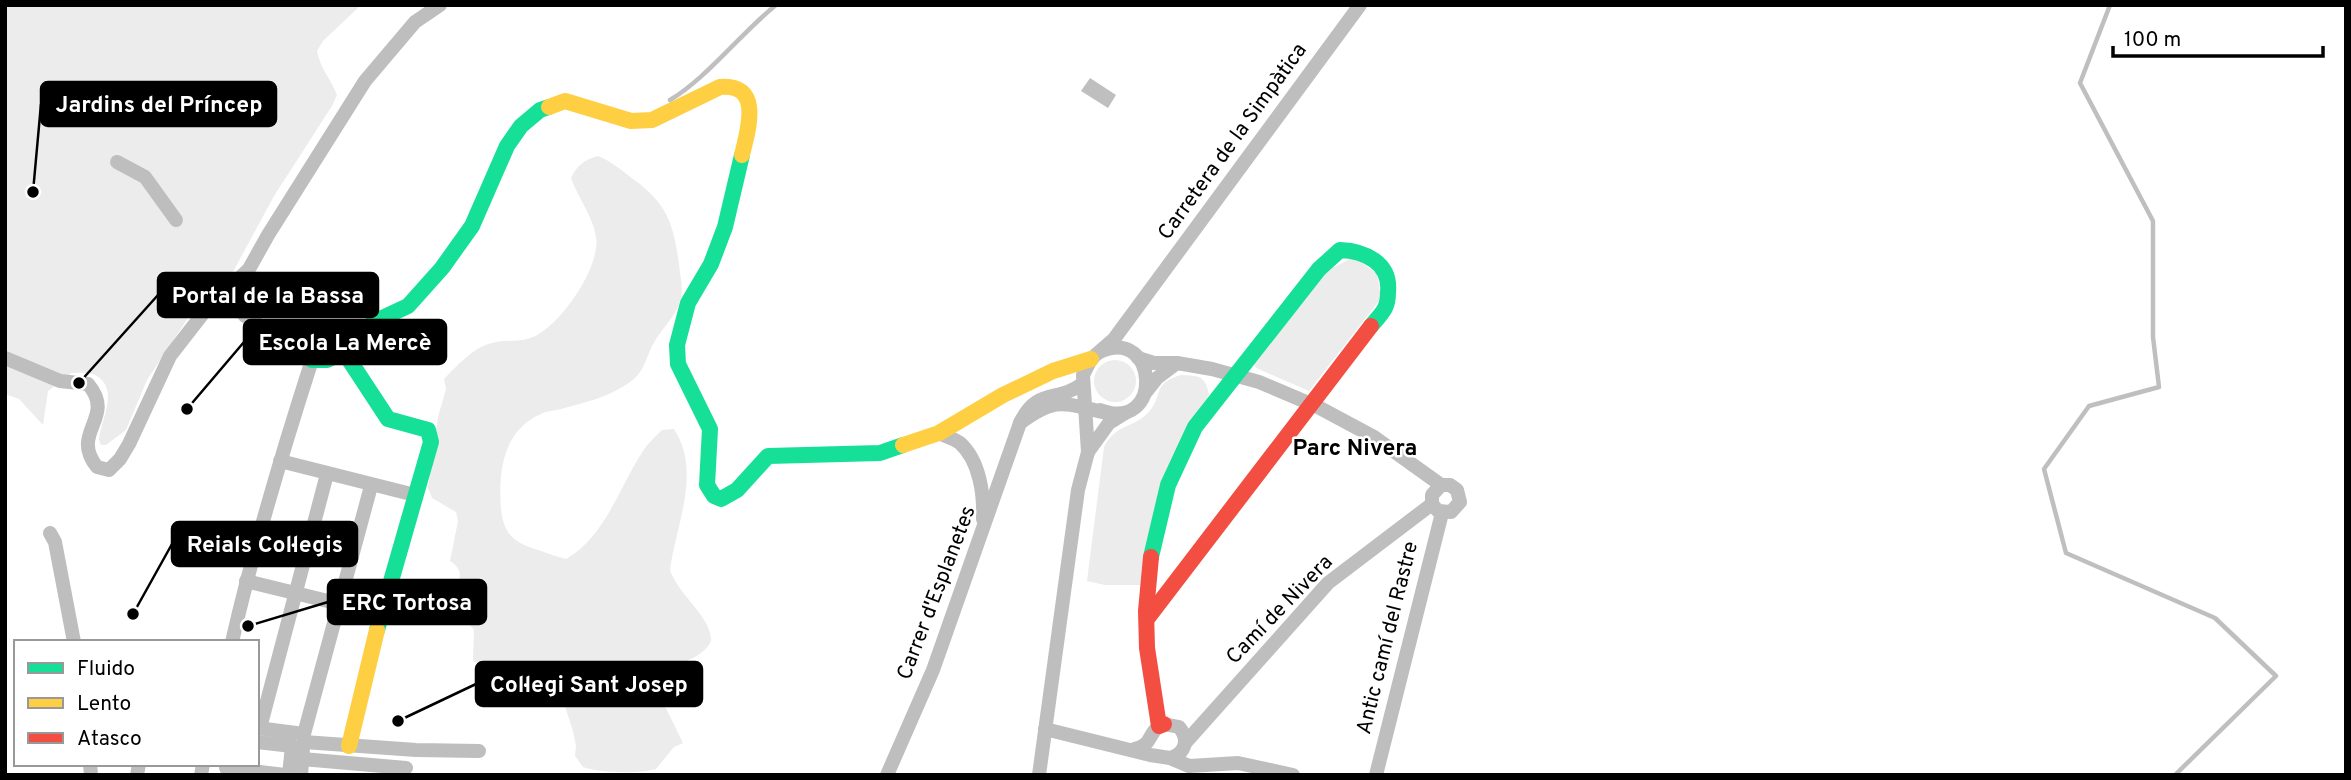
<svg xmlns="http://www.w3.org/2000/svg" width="2351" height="780" font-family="Overpass,sans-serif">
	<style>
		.green { fill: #ececec }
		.water { fill: #bfbfbf }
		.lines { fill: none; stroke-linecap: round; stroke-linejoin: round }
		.stream { stroke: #bfbfbf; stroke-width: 4.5 }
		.street { stroke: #bebebe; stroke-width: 14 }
		.fast { stroke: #16e098; stroke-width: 16 }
		.slow { stroke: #ffcf43; stroke-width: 16 }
		.jam { stroke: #f24e42; stroke-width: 16 }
		.labels { text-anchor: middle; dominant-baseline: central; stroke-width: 5; stroke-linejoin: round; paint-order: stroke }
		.street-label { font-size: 21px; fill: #000; stroke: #fff }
		.neighbourhood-label { font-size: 23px; font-weight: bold; fill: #000; stroke: #fff }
		.leader { fill: none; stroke: #000; stroke-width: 2.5 }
		.callout-dot { fill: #000; stroke: #fff; stroke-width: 2.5 }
		.callout { fill: #000; stroke: #000; stroke-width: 2.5 }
		.callout-label { font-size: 23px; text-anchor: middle; font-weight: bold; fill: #fff }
	</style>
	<rect width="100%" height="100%" fill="#fff"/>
	<!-- green -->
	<g class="green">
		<path d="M5 5H361L323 41 317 51C320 68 331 79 337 95L332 106 274 196 234 270 190 315 147 380 126 430 106 445H101L99 440C100 420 122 387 93 374 88 372 77 373 71 373L48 391 43 425 19 399 5 394Z"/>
		<path d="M598 156C610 161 619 168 629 176 666 202 673 220 679 264 680 276 684 289 680 301 675 318 660 330 652 346 646 358 645 368 635 378 614 396 584 403 557 410 552 411 546 411 541 414 503 430 498 472 501 509 504 537 517 544 541 551 550 554 557 557 566 559 605 537 620 486 643 451 648 443 655 437 662 430L674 429C702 472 676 524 670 570 678 595 712 617 711 641 701 662 673 661 659 677L661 698 683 743 674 747 656 769C638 774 600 773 583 767L575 756 576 746 573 731 561 694 546 686 506 678 473 661 474 630C468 622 459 616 457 607 451 587 471 574 450 561L458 521 456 512 432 498 428 488 438 417 446 389 444 379C459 364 474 346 496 342 508 340 521 342 533 337 560 326 601 267 596 237 593 216 578 198 571 178 577 165 584 160 598 156Z"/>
		<polygon points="1350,259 1357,259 1377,274 1381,298 1309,391 1256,368 1254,364 1328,270"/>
		<circle cx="1115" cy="381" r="21"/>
		<path d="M1181 375C1199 376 1205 375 1209 394L1141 585H1105L1087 581 1104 447C1117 423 1131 429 1147 414 1165 396 1150 384 1181 375Z"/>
	</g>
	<!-- water -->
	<polygon class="water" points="1090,78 1116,95 1108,108 1081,91"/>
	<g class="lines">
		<!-- stream -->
		<g class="stream">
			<polyline points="2110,5 2080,83 2153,221 2153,337 2159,387 2089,406 2044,469 2066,553 2215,618 2276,676 2175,775"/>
			<path d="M670 100C706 79 741 33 776 5"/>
			<polyline points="352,351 386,327"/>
		</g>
		<!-- street -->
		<g class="street">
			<polyline points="117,162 145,177 176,220"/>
			<path d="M228 291 245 316 312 360C282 453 254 546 232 642"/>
			<path d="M5 358 60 381 88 384C117 418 69 432 97 467L109 470 120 459 129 444 170 356 205 311 249 269 268 235 365 81 415 22 440 5"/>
			<polyline points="1138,358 1154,363 1177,363 1157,378 1146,392"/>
			<polyline points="1177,363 1212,369 1259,382 1318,407 1374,437 1441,485 1450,485 1457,490 1460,502 1451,512 1438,511 1432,504 1432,495 1441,485"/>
			<path d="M1082 384C1057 403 1037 387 1020 423 1058 395 1064 404 1107 413"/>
			<path d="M1100 410C1165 434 1158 325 1100 352"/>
			<path d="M939 433C945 436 955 439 960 443 980 461 984 495 983 519"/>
			<polyline points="1088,452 1109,423 1125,413"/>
			<polyline points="280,461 415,495"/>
			<polyline points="50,533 55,542 74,642"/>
			<polyline points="246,581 381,614"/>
			<path d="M1164 724 1179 727C1190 740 1185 754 1170 758"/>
			<polyline points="257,728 304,734 301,775"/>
			<polyline points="260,728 327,474"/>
			<polyline points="1045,729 1150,755 1170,758 1189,766 1238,763 1293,775"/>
			<polyline points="304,734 371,486"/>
			<polyline points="257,742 292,746 289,775"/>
			<polyline points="304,742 416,750 479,751"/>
			<polyline points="1186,742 1328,583 1432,504"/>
			<path d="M1132 750C1155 743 1145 738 1159 726"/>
			<polyline points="302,759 406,768"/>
			<polyline points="90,764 91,775"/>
			<polyline points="226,764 226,768 285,775"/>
			<polyline points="137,775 139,764"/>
			<polyline points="201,775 203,764"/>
			<polyline points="887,775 933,670 1020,423"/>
			<polyline points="1039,775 1078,490 1088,452 1083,375 1091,359 1114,339 1360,5"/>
			<polyline points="1376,775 1442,513"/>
		</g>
		<!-- fast -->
		<g class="fast">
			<polyline points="742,155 725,227 711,264 688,303 677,345 678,364 710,429 707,485 714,496 721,499 737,490 768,456 880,453 903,445"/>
			<polyline points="344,352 388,419 428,430 431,442 377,630"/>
			<polyline points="312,360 327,360 344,352 346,342 378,320 408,306 442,268 472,226 507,146 521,126 540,110 549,107"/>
			<path d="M1151 557 1168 485 1195 427 1319 269 1340 250C1365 251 1391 263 1388 292 1388 297 1387 304 1385 308 1382 314 1376 320 1371 326"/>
		</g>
		<!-- slow -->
		<g class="slow">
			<path d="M549 107 565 101 631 121 652 120 720 87C763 83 748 130 742 155"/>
			<polyline points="903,445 939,433 1003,395 1053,371 1091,359"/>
			<polyline points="349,746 377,630"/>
		</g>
		<!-- jam -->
		<g class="jam">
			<polyline points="1151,557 1146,611 1147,648 1159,726 1164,724"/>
			<polyline points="1147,619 1371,326"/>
		</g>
	</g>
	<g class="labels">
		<!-- street labels -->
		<g class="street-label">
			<text transform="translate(1233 142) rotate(-54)">Carretera de la Simpàtica</text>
			<text transform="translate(937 593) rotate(-69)">Carrer d'Esplanetes</text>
			<text transform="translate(1280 610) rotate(-46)">Camí de Nivera</text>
			<text transform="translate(1388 638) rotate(-76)">Antic camí del Rastre</text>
		</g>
		<!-- neighbourhood labels -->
		<g class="neighbourhood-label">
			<text x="1355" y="449">Parc Nivera</text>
		</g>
	</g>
	<!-- callouts -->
	<path class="leader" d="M33 192L41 104M79 383L158 295M187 409L244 342M133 614L172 544M248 626L328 602M398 721L476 684"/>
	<g class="callout-dot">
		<circle cx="33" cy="192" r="7"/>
		<circle cx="79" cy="383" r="7"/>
		<circle cx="187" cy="409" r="7"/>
		<circle cx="133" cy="614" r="7"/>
		<circle cx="248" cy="626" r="7"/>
		<circle cx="398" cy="721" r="7"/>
	</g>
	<g class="callout">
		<rect x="41" y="82" width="235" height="44" rx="7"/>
		<rect x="158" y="273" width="220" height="44" rx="7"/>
		<rect x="244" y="320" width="202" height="44" rx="7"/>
		<rect x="172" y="522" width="185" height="44" rx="7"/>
		<rect x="328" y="580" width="158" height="44" rx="7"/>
		<rect x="476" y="662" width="226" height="44" rx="7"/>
	</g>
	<g class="callout-label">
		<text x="159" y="112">Jardins del Príncep</text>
		<text x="268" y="303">Portal de la Bassa</text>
		<text x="345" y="350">Escola La Mercè</text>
		<text x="265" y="552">Reials Col·legis</text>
		<text x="407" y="610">ERC Tortosa</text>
		<text x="589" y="692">Col·legi Sant Josep</text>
	</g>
	<!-- border -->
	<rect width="2351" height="780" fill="none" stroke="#000000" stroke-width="14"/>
	<!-- legend -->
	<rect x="14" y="640" width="245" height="126" fill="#ffffff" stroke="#999999" stroke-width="2"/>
	<rect x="28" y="663" width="35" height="10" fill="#16e098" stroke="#999999" stroke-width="2"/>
	<text x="77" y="675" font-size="21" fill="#000000">Fluido</text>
	<rect x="28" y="698" width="35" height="10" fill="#ffcf43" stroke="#999999" stroke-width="2"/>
	<text x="77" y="710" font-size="21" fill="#000000">Lento</text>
	<rect x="28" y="733" width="35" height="10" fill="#f24e42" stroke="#999999" stroke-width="2"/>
	<text x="77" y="745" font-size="21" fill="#000000">Atasco</text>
	<!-- scale -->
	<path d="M2113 46v10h210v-10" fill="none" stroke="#000000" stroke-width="3.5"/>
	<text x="2124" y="46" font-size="21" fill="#000000" stroke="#ffffff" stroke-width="5" paint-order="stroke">100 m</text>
</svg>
